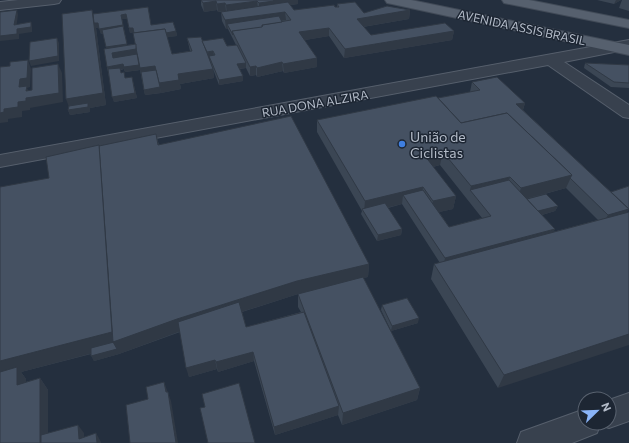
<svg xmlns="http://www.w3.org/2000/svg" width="629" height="443" font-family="Commissioner,sans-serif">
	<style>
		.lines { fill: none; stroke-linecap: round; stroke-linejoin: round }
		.minor-casing { stroke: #565f6c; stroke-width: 2 }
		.major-casing { stroke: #414a57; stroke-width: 2 }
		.minor { fill: #38414e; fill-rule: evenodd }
		.major { fill: #56606e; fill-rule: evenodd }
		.wall { fill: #3b4654; fill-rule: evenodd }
		.shaded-wall { fill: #303945 }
		.building { fill: #455162; stroke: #303945 }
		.shop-dot { fill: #3f7fe0; stroke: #1d2633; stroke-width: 1.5 }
		.labels { text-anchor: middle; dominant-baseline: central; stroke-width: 3; stroke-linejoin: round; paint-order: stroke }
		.far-street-label { font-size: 12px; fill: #b4bcc9; stroke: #1d2633 }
		.poi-label { font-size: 14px; fill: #b4bcc9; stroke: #1d2633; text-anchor: start }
	</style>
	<rect width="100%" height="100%" fill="#242f3e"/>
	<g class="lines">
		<defs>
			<g id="minor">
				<polygon points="18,0 61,0 59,3 54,4 0,10 0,2"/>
				<polygon points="629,40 629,49 564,62 629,105 629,118 623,117 548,65 0,167 0,155"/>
				<polygon points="629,393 629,421 609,428 600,425 597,433 572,443 517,443 521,432 585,409 585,423 609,423 609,400"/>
			</g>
			<g id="major">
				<polygon points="385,0 411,0 629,45 629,55 392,4 387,3"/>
				<polygon points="502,0 529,0 629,20 629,28 504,3"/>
			</g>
		</defs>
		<!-- minor casing -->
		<use href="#minor" class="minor-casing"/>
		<!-- major casing -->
		<use href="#major" class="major-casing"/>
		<!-- minor -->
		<use href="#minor" class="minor"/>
		<!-- major -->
		<use href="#major" class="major"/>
	</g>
	<!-- wall -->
	<g class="wall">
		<path d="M201 0H298V4L290 5 294 10 335 7H337V4L364 13 410 10 409 19 363 27 371 35 454 31 452 40 344 58 329 36 305 40 317 67 284 73 283 71 257 77 256 75 250 76 246 68 240 69 243 81 219 85 210 61V57H208L213 69 214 78 180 84 181 89 161 93V91V93L145 95 140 70 125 72 124 69 121 70V73L125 78 133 82 137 98 114 102 107 67V49L103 33 101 34 99 27 96 28 106 105 90 108V112L70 115 68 110 69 106 92 10 93 16 149 12 151 25 176 31 177 36 167 37 172 54 190 51 187 38 227 46 236 45 228 29H226L222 21 221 12H218L217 10 204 12 201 5ZM122 19H127L130 33 134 32 136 44 127 45Z"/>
		<polygon points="597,0 621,0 614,4"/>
		<polygon points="622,0 629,0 629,11 619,8"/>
		<polygon points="585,63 629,65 629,88 611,87 584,68"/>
		<path d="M472 82 525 103 523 110 611 192 629 186 498 388 431 279 434 264 440 263 402 204 388 208 402 229 401 235 377 241 361 214 362 211 317 132V120L438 98 470 92ZM440 165 482 218 449 227 439 212 453 209 456 196 433 167ZM566 188 598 220 553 232 555 229 542 215 555 211 558 206 527 199Z"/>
		<path d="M156 134 159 145 369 264 368 277 363 278 420 388 417 400 342 425 338 415 275 435 254 361 218 372 217 369 189 377 180 332 119 354 94 361 91 354 21 372 26 379V382L40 378 48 390V433H84V437L101 442V443H0L49 178 99 145V146ZM298 294V307L301 312 246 327 242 312Z"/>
		<polygon points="382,305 418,323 391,331 381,310"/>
	</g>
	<!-- shaded-wall -->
	<g class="shaded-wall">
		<polygon points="272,0 298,0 298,4 274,7 259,12 259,3"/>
		<polygon points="616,0 621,0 614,4"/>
		<polygon points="216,1 217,10 204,12 203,3"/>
		<polygon points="257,1 258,9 227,14 226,5"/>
		<polygon points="225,3 226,11 218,12 217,4"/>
		<polygon points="17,10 18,15 16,29 14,25"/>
		<polygon points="92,10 95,21 98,23 100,27 96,28 106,105 90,108 90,112 70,115 68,110 70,110 66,99"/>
		<polygon points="410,10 409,19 356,28 357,19"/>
		<polygon points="285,12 286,20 230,28 227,24 228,29 226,29 225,20"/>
		<polygon points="126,14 127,19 122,19 128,49 107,52 106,47 124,30 101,34 99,29 121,15"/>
		<polygon points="31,22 32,27 32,32 19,34 19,39 0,41 0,36 17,29"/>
		<polygon points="129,28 133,28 134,32 130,33"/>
		<polygon points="329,28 329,36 299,41 299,32"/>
		<polygon points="176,31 177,36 136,42 134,37"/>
		<polygon points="454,31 452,40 344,58 345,49"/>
		<polygon points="57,38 59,43 59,61 31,66 29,61"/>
		<polygon points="137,49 155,66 157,75 142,77 140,70 125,72 124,69 109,72 107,67 123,64 140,65 114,63 112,53"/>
		<polygon points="213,51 214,56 206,58 206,53"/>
		<polygon points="317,58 317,67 284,73 283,64"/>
		<polygon points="28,60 31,69 30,87 27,88 31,96 58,64 62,73 63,102 30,108 30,110 22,111 22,117 8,119 8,122 0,123 0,113 4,109 20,79"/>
		<polygon points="282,62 283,71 257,77 257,68"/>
		<polygon points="246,63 246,68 238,69 237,64"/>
		<polygon points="256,66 256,75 250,76 250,67"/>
		<polygon points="213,69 214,78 180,84 181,89 161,93 159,83 178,74"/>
		<polygon points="243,76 243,81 219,85 219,80"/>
		<polygon points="132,77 137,98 114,102 112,97"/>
		<polygon points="160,87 161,93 145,95 144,90"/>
		<polygon points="525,103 522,112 516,104"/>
		<polygon points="99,145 104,159 177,319 297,281 369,264 368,277 298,294 181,331 119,354 94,361 91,356 116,347 21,372 26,379 26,397 0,377 0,361"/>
		<polygon points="443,152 440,165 423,169 425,156"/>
		<polygon points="572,175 566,188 517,201 521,188"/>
		<polygon points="510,177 506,190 470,190 471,186"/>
		<polygon points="423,187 421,200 403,195 402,204 365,213 364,212 365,201"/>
		<polygon points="456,196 453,209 430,214 433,201"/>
		<polygon points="558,206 555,211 531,218 533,212"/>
		<polygon points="629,209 627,213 602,225 608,215"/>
		<polygon points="402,229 401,235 377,241 378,235"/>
		<polygon points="555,229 550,239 443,268 445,258"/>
		<polygon points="419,318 418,323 391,331 392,326"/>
		<polygon points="629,334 629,345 498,388 504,375"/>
		<polygon points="253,352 254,361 218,372 216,362"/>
		<polygon points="215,360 217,369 189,377 186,368"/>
		<polygon points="40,378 48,390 48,443 40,443"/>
		<polygon points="164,382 171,401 178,443 176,443"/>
		<polygon points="420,388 417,400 342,425 343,413"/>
		<polygon points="339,406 338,415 275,435 274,427"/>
		<polygon points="78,425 84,433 84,443 79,439"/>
		<polygon points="96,433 101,442 101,443 97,443"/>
	</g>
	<!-- building -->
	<g class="building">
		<polygon points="201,0 273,0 274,1 259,3 257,1 226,5 225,3 217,4 216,1 203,3"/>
		<polygon points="288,2 294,10 334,5 335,7 339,7 337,4 355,2 364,13 387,6 410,10 357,19 371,35 445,23 454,31 345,49 329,28 299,32 317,58 283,64 282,62 257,68 256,66 250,67 232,31 263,26 262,25 291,20 285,12 225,20 221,12"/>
		<polygon points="148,7 151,25 173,22 176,31 166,33 165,29 134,33 133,28 129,28 126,14 121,15 123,25 99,29 98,23 94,23 93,14"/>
		<polygon points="17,10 14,25 31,22 31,27 17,29 17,34 0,36 0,12"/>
		<polygon points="92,10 103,93 66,99 62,14"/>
		<polygon points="279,16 282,22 262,25 262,27 232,31 233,35 227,24"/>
		<polygon points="123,26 127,44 106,47 102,30"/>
		<polygon points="165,29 172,54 192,51 187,38 201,37 213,69 178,74 179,80 159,83 155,66 140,68 133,33"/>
		<polygon points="57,38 58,56 29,61 30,42"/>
		<polygon points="223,38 227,46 237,45 246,63 237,64 243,76 219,80 209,56 215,55 213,51 207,52 202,41"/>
		<polygon points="136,44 136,49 112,53 113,58 137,54 139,65 124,67 123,64 107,67 104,49"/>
		<polygon points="28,60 27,78 20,79 19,87 27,86 26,91 32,90 32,68 58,64 59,93 26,98 26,101 18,102 18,107 4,109 4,112 0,113 0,67 10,66 10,62"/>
		<polygon points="585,63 629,65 629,83 614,82"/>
		<polygon points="120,68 121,73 124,72 125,78 132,77 135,93 112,97 108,69"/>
		<polygon points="156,70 160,87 144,90 141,72"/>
		<polygon points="497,77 525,103 516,104 629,209 608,215 570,178 572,175 507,113 461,123 438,98 480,90 472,82"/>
		<polygon points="436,96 461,123 507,113 572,175 521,188 510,177 471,186 443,152 425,156 456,196 433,201 423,187 365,201 317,120"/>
		<polygon points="88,103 88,107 68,110 69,106"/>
		<polygon points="291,116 369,264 297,281 177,319 113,342 99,146 156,134 158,145"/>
		<polygon points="99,145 112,332 0,361 0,187 49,178 46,157"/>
		<polygon points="509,180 555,229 445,258 403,195 423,190 449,227 491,216 470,190"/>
		<polygon points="629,186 629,209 611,192"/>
		<polygon points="546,194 558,206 538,211 527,199"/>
		<polygon points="385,203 402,229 378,235 362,209"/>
		<polygon points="629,212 629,334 504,375 434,264"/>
		<polygon points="363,277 420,388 343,413 298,294"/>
		<polygon points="407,298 419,318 392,326 382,305"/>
		<polygon points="239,302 246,327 304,312 339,406 274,427 253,352 216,362 215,360 186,368 178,322"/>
		<polygon points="113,342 117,349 91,356 91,348 114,342"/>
		<polygon points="17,367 17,385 40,378 40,443 0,443 0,372"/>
		<polygon points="164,382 166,392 168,392 176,443 130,443 126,405 148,399 146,387"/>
		<polygon points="239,383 255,443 208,443 200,408 205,407 202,394"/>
		<polygon points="78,425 79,439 96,433 97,443 41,443 41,435"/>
	</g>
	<!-- markers -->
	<circle class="shop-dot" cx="402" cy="144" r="4"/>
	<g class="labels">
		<!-- far-street labels -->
		<g class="far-street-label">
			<text transform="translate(522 27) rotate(12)">AVENIDA ASSIS BRASIL</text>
			<text transform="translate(315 103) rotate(-10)">RUA DONA ALZIRA</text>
		</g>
		<!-- poi labels -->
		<g class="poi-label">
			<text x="410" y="136">União de<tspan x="410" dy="16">Ciclistas</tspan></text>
		</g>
	</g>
	<!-- north arrow -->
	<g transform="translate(597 411) rotate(67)"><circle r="19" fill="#1d2633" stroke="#59626f"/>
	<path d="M0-3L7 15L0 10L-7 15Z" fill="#8ab4f8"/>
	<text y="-6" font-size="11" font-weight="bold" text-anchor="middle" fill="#b4bcc9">N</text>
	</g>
</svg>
